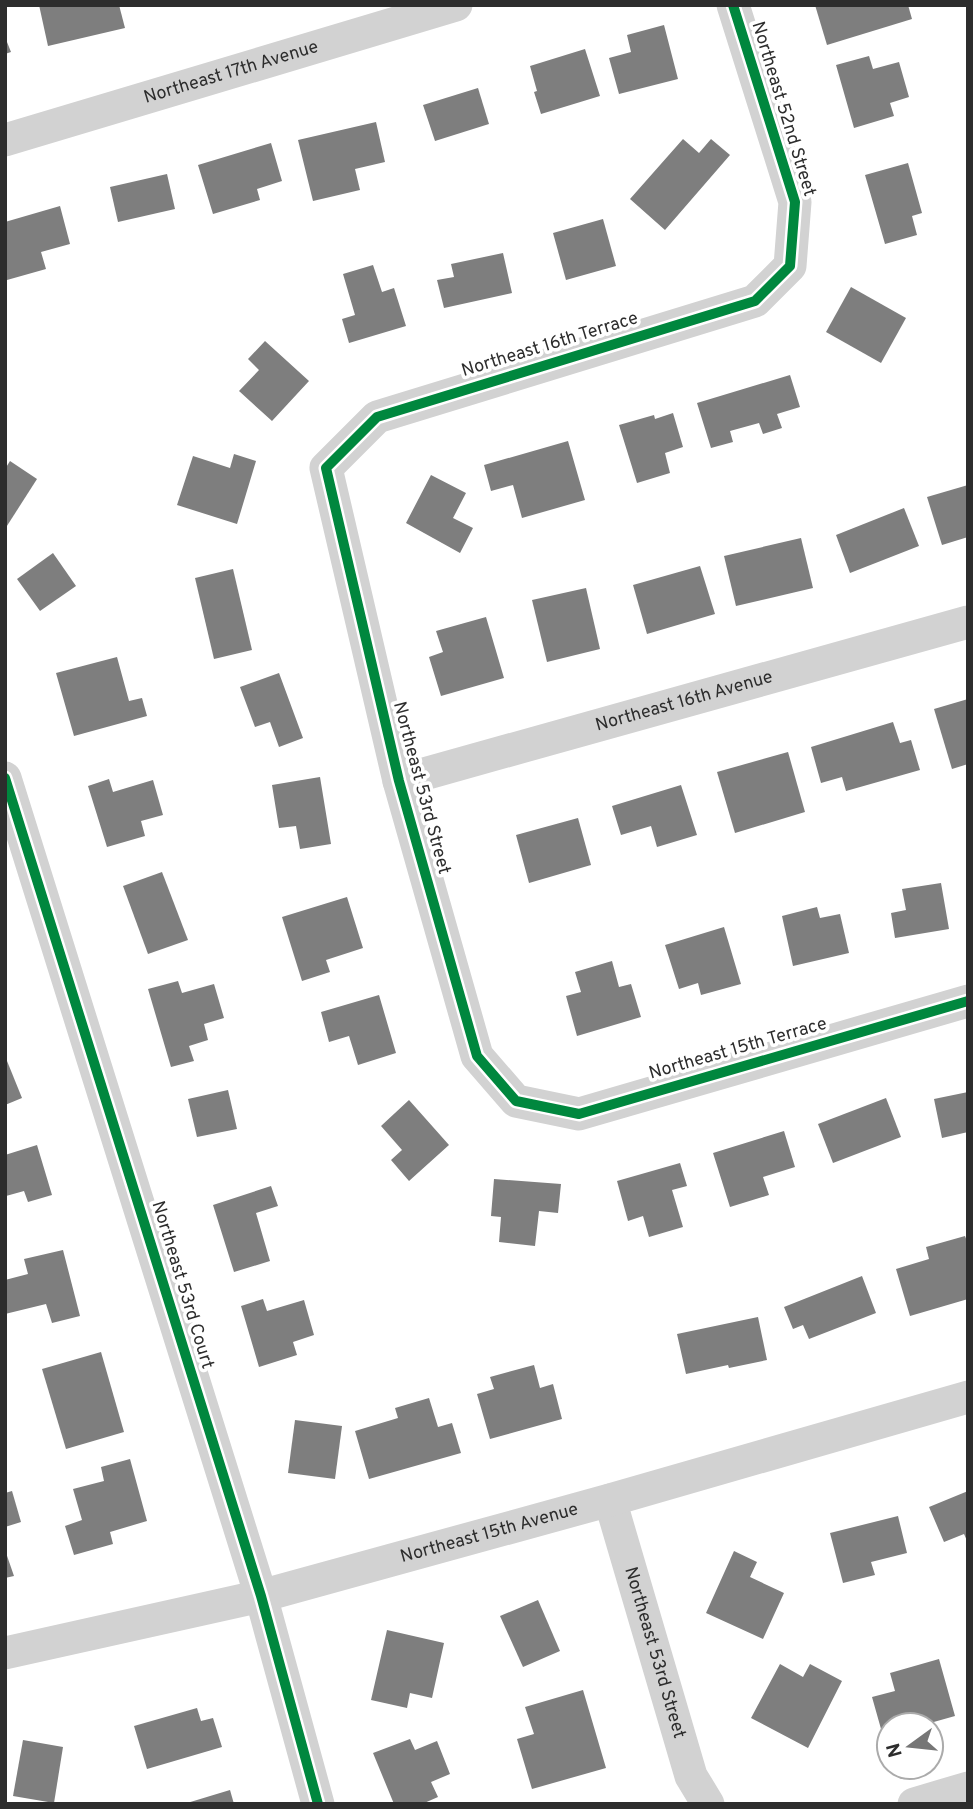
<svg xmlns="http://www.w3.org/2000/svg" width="973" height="1809" font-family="Overpass,sans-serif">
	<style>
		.building { fill: #7e7e7e }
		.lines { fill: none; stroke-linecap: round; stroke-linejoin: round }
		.minor { stroke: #d2d2d2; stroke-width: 33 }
		.cycleway-casing { stroke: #fff; stroke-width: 15 }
		.cycleway { stroke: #00873e; stroke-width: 10 }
		.labels { text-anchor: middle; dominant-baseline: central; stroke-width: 7; stroke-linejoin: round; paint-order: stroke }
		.street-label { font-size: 18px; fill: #2d2d2d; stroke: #fff }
	</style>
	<rect width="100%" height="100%" fill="#fff"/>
	<!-- building -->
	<g class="building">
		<polygon points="39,5 119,5 125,28 48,46"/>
		<polygon points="815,5 908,5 912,19 827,45"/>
		<polygon points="664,25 678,79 619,94 609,58 631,52 627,35"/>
		<polygon points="5,37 11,52 5,54"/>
		<polygon points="585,49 600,96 541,114 534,92 537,91 530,66"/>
		<polygon points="869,56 873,69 899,62 909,97 890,103 894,116 854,128 836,65"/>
		<polygon points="478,88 489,124 435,141 423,105"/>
		<polygon points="376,122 385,162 355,169 360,190 313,201 298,140"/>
		<polygon points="683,139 699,153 711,139 730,155 665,230 630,199"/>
		<polygon points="271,143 282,181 257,189 260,200 213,214 198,165"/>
		<polygon points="908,163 922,213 912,216 917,235 885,244 865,175"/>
		<polygon points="167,174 175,209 118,222 110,187"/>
		<polygon points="60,206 70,244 41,252 46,269 7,280 5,222"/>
		<polygon points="603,219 616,266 566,280 553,233"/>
		<polygon points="503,253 512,293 444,308 437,280 454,277 451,264"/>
		<polygon points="373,265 382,292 394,288 406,326 349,343 342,319 355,315 343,274"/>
		<polygon points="851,287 906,318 881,363 826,332"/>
		<polygon points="265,341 309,381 272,421 239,391 259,370 248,359"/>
		<polygon points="790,375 800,407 777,414 782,428 763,434 759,423 730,431 733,442 711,448 697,403"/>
		<polygon points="673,413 683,447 665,453 670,473 637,483 619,425 654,415 655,419"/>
		<polygon points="568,441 585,500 522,518 513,485 491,491 484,465"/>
		<polygon points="234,454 256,461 237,524 177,505 193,456 230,468"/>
		<polygon points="10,461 37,479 5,529 5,469"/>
		<polygon points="431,475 466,493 453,518 473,528 460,553 406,523"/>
		<polygon points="968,485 968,537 942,545 927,497"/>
		<polygon points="904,508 919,546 850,573 836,535"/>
		<polygon points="801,538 813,588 736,606 724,556"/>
		<polygon points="53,553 76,586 40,611 17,579"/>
		<polygon points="700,566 715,614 647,634 633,585"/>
		<polygon points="233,569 252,650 214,659 195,578"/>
		<polygon points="586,588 600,649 547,662 532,600"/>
		<polygon points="486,617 504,678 441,696 429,657 443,652 436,631"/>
		<polygon points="117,657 129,701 142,698 147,716 74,736 56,673"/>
		<polygon points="279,673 303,738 279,747 270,722 255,727 240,687"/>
		<polygon points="968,699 968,764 952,769 934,709"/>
		<polygon points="893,722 900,743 911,740 920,770 846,791 842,777 821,783 811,747"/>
		<polygon points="788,752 805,812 735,833 717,772"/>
		<polygon points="320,777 331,844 300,849 296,826 279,828 272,785"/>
		<polygon points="109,779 113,792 153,780 163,815 141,821 145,836 107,847 88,786"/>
		<polygon points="681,785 697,835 657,847 651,826 621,835 612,806"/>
		<polygon points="578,818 591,865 529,883 516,835"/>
		<polygon points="162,872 188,940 148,954 123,886"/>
		<polygon points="941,883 949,929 895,938 891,913 906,910 902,889"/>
		<polygon points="347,897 363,948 326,960 330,972 302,981 282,917"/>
		<polygon points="817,907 820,918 840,914 849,953 793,966 782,916"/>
		<polygon points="724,927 741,984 701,995 698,983 679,989 665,945"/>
		<polygon points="612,961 619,987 631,984 641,1017 577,1036 566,996 581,992 575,972"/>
		<polygon points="178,981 182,993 214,984 224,1018 204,1024 208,1040 189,1046 194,1061 171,1067 148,989"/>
		<polygon points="379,995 396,1053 358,1065 349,1036 329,1042 321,1012"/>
		<polygon points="5,1056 22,1098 5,1105"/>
		<polygon points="228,1090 237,1129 197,1137 188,1099"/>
		<polygon points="968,1092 968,1132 942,1138 934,1099"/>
		<polygon points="886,1098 901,1137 833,1163 818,1124"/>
		<polygon points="409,1100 449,1145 409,1181 391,1160 402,1150 381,1126"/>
		<polygon points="784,1131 795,1167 763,1177 769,1195 730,1207 713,1153"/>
		<polygon points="37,1145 52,1195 28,1202 24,1191 6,1196 5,1155"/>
		<polygon points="680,1163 687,1186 672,1190 683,1227 649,1237 643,1216 628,1221 617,1181"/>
		<polygon points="494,1179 561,1184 558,1213 539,1211 535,1246 499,1242 501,1217 491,1216"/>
		<polygon points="271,1186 278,1206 256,1213 270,1261 234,1272 213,1205"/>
		<polygon points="965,1236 968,1244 968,1299 910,1316 896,1269 929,1259 926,1247"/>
		<polygon points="63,1250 80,1316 52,1323 46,1304 5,1314 5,1280 28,1274 24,1259"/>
		<polygon points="862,1276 876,1313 809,1339 803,1325 793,1329 784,1307"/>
		<polygon points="263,1299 267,1311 304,1300 314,1335 293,1342 297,1355 259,1367 241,1306"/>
		<polygon points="758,1317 767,1360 729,1368 728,1365 686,1374 677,1334"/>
		<polygon points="101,1352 124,1432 66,1449 42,1369"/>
		<polygon points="534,1365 540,1388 553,1384 562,1419 490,1439 477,1394 494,1389 490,1377"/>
		<polygon points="429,1398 438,1427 452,1423 461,1453 369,1479 355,1431 398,1418 395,1408"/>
		<polygon points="295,1420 342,1426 335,1479 288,1473"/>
		<polygon points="130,1459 147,1521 110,1532 113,1544 74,1555 65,1526 82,1520 73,1489 104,1481 101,1467"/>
		<polygon points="12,1491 21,1522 5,1527 5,1493"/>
		<polygon points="968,1491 968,1543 964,1534 944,1542 929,1507"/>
		<polygon points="898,1516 907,1553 871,1562 875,1575 843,1583 830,1533"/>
		<polygon points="5,1550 14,1576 5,1578"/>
		<polygon points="734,1551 757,1562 750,1577 784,1593 763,1639 706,1613"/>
		<polygon points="538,1600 560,1651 523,1667 500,1616"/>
		<polygon points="387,1630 444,1643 432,1698 410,1693 407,1708 371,1700"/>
		<polygon points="939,1659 955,1716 923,1725 889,1725 889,1735 883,1736 872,1697 895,1691 890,1673"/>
		<polygon points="780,1664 803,1677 810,1664 842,1681 808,1748 751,1718"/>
		<polygon points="583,1690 606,1768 532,1789 517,1739 534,1734 525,1707"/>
		<polygon points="197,1708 201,1721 213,1718 222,1747 147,1769 134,1726"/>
		<polygon points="410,1739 415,1750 437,1741 450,1774 431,1782 438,1797 422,1804 394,1804 373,1753"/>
		<polygon points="23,1740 63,1747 54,1803 13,1796"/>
		<polygon points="230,1790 234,1804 187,1804 187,1803"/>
	</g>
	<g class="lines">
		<!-- minor -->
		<g class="minor">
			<polyline points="733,5 795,202 790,266 755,301 377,417 326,468 399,781 477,1056 516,1101 579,1114 968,1001"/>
			<path id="s1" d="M5 140 456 5"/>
			<polyline points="5,778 261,1596 318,1804"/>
			<path id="s2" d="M399 781 968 622"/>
			<path id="s3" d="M610 1500 691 1776 708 1804"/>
			<path id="s4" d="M5 1653 261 1596 610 1500 968 1397"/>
			<polyline points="914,1804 968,1788"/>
		</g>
		<defs>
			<g id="cycleway">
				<polyline points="733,5 795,202 790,266 755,301 377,417 326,468 399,781 477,1056 516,1101 579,1114 968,1001"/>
				<polyline points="5,778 261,1596 318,1804"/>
			</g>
		</defs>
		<!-- cycleway casing -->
		<use href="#cycleway" class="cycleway-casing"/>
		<!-- cycleway -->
		<use href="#cycleway" class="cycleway"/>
	</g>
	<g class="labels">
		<!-- street labels -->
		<g class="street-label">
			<text stroke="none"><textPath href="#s1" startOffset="236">Northeast 17th Avenue</textPath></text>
			<text transform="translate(783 109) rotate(73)">Northeast 52nd Street</text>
			<text transform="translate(550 345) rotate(-17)">Northeast 16th Terrace</text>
			<text stroke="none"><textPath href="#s2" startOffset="296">Northeast 16th Avenue</textPath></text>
			<text transform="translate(421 788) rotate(75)">Northeast 53rd Street</text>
			<text transform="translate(738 1049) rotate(-16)">Northeast 15th Terrace</text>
			<text transform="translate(182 1285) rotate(73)">Northeast 53rd Court</text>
			<text stroke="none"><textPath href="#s4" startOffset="499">Northeast 15th Avenue</textPath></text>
			<text stroke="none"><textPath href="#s3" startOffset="159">Northeast 53rd Street</textPath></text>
		</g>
	</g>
	<!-- border -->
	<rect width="973" height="1809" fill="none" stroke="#2d2d2d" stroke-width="14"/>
	<!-- north arrow -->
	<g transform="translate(910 1746) rotate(255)"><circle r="33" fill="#ffffff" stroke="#ababab" stroke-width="2"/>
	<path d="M0-5L12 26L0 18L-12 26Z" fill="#767676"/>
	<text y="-10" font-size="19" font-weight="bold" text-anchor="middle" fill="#2d2d2d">N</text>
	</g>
</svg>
